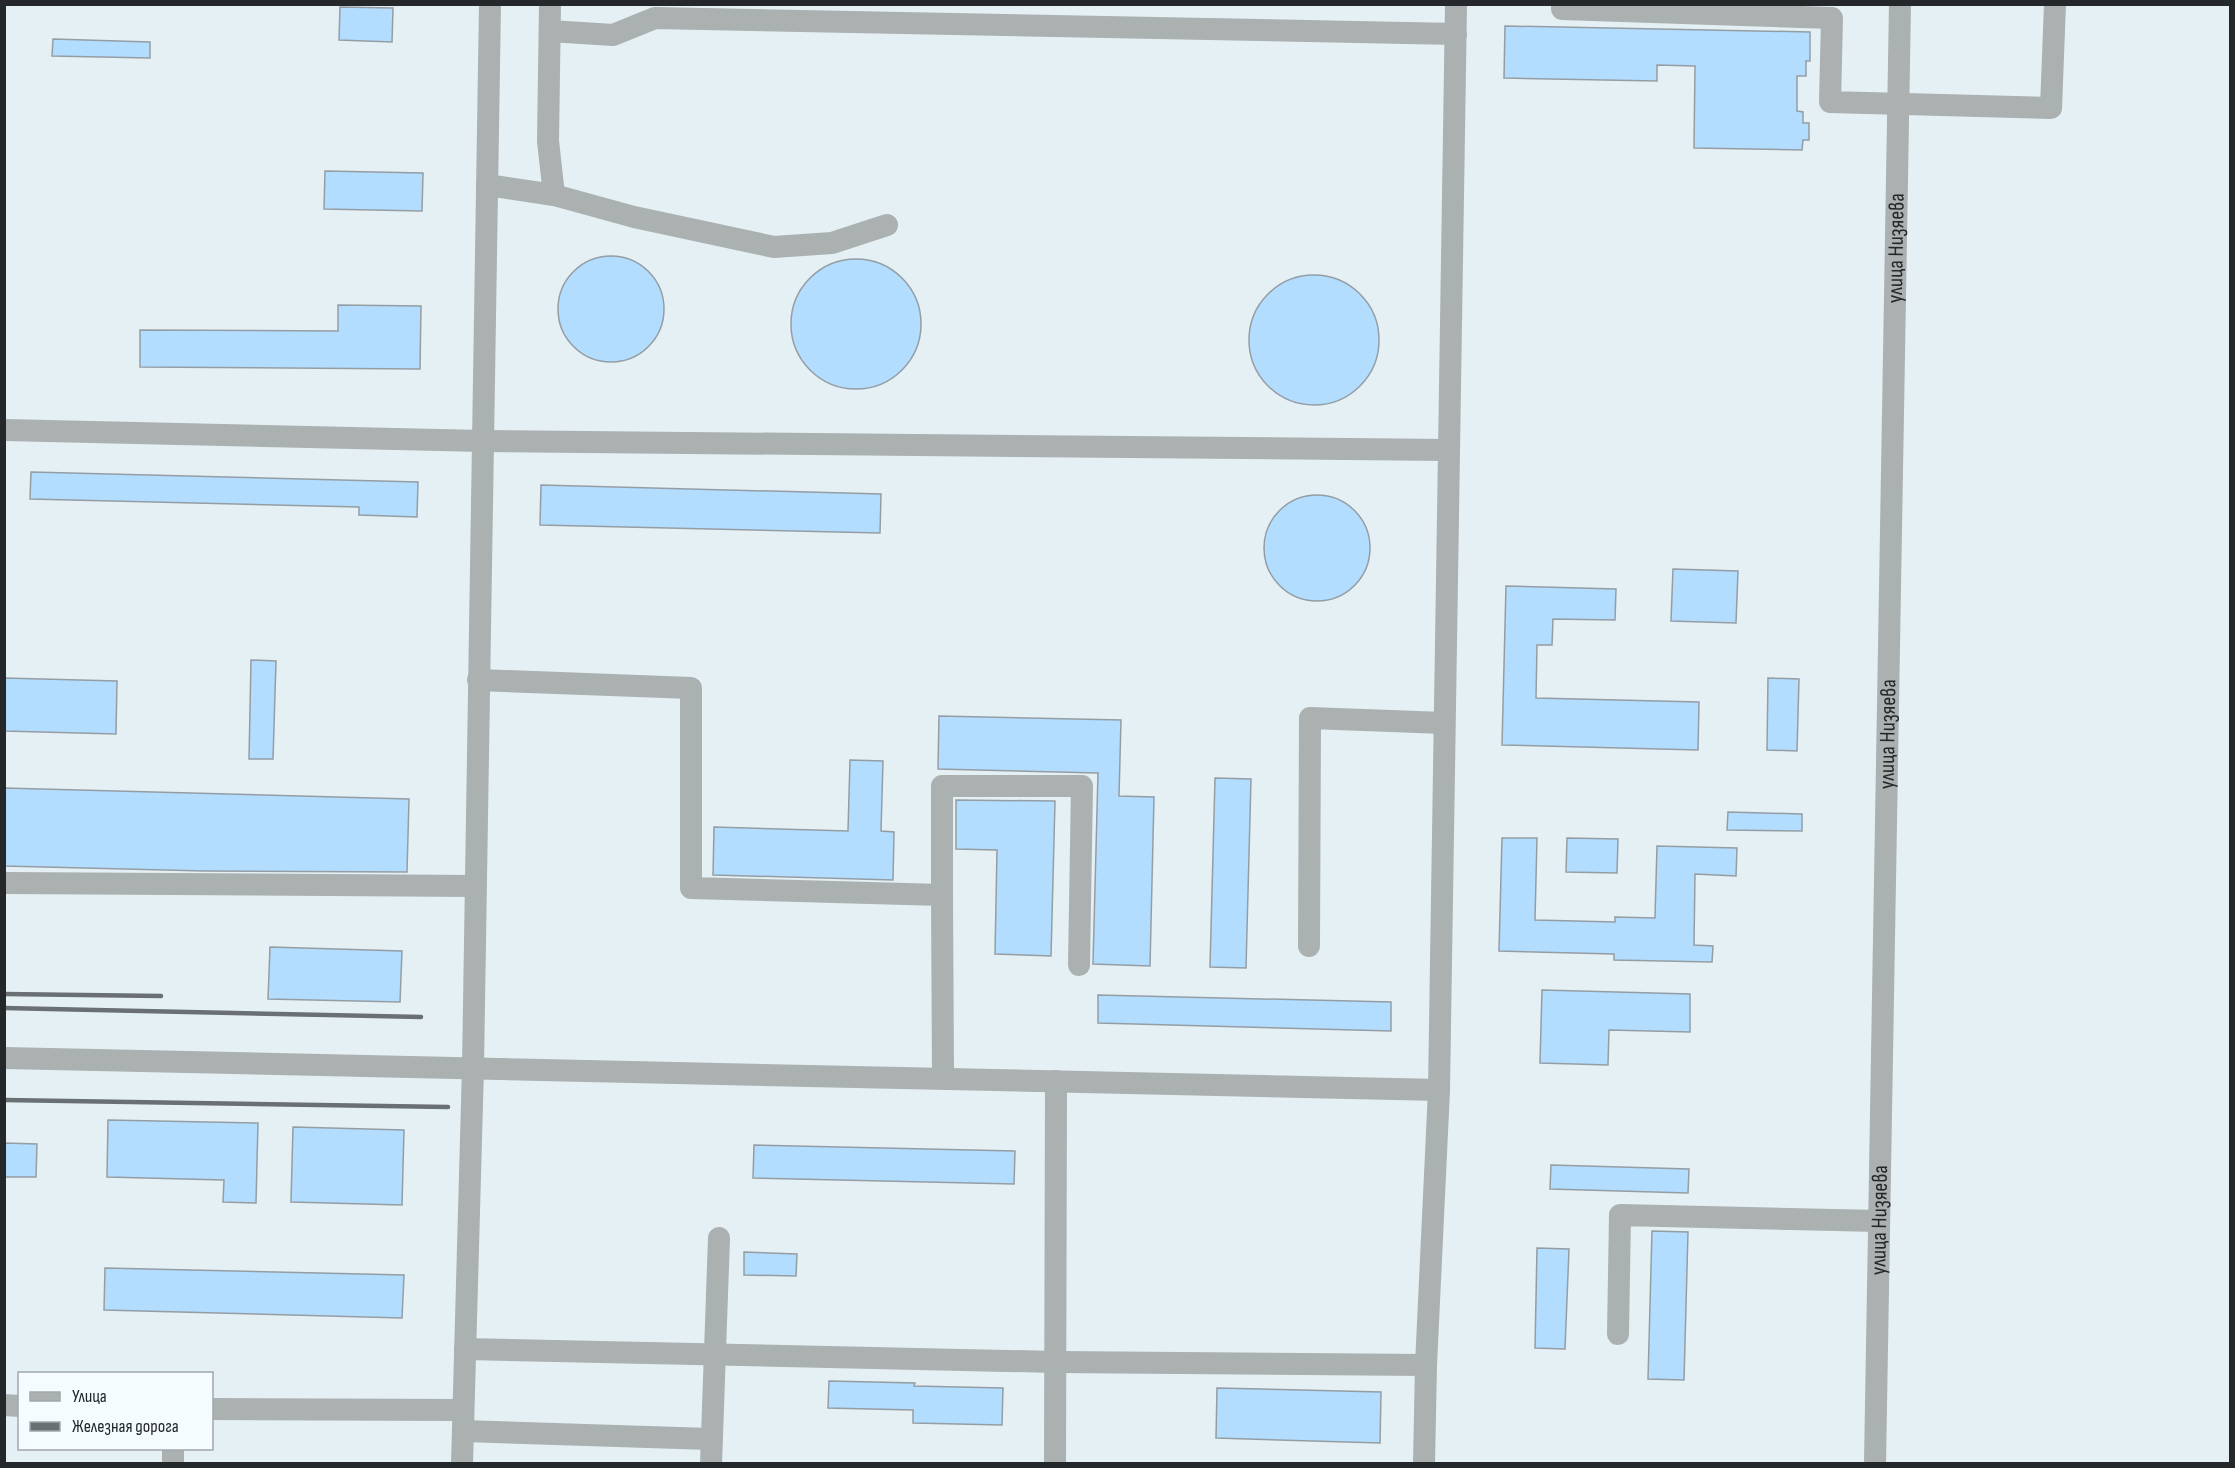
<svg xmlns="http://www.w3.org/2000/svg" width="2235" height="1468" font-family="'Sofia Sans Condensed',sans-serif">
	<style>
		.building { fill: #b2ddff; stroke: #959da4; stroke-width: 1.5 }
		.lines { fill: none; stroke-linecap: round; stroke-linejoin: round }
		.minor { stroke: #abb0b1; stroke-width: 22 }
		.rail { stroke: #696f72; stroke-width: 4.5 }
		.labels { text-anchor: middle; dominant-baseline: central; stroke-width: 6; stroke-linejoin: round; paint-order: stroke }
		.street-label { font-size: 22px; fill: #24282a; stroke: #f5fcff }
	</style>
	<rect width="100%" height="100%" fill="#e4f0f4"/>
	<!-- building -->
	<g class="building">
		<polygon points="340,7 393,8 392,42 339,40"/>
		<polygon points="1505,26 1810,32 1810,61 1806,61 1806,76 1797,76 1797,111 1803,112 1803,123 1809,123 1809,140 1803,140 1802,150 1694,148 1695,66 1657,65 1657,81 1504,78"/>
		<polygon points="53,39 150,42 150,58 52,56"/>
		<polygon points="325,171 423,173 422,211 324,209"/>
		<circle cx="611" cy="309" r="53"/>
		<circle cx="856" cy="324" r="65"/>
		<circle cx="1314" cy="340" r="65"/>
		<polygon points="338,305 421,306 420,369 140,367 140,330 338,331"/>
		<polygon points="31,472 418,482 417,517 359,515 359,507 30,499"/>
		<polygon points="541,485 881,494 880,533 540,525"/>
		<circle cx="1317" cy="548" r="53"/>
		<polygon points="1673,569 1738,571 1736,623 1671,621"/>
		<polygon points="1506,586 1616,589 1615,620 1553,619 1552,645 1537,645 1536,698 1699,702 1698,750 1502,745"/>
		<polygon points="251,660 276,661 273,759 249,759"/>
		<polygon points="4,678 117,681 116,734 4,731"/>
		<polygon points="1768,678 1799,679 1797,751 1767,750"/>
		<polygon points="939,716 1121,720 1119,796 1154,797 1150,966 1093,964 1098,773 938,769"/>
		<polygon points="850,760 883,761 881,831 894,832 893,880 713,875 714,827 848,831"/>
		<polygon points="1215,778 1251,779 1246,968 1210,967"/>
		<polygon points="4,788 409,799 407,872 205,871 4,866"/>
		<polygon points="956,800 1055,801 1051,956 995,954 997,850 956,849"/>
		<polygon points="1728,812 1802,814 1802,831 1727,830"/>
		<polygon points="1502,838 1537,838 1535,920 1615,922 1615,917 1655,918 1657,846 1737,848 1736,876 1695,874 1694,945 1713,946 1712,962 1614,960 1614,954 1499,951"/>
		<polygon points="1567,838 1618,839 1617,873 1566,872"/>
		<polygon points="270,947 402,951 400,1002 268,999"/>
		<polygon points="1542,990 1690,994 1690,1032 1609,1030 1608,1065 1540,1063"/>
		<polygon points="1098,995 1391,1002 1391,1031 1098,1023"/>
		<polygon points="108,1120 258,1123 256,1203 223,1202 224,1180 107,1177"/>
		<polygon points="293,1127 404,1130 402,1205 291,1202"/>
		<polygon points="4,1143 37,1144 36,1177 4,1177"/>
		<polygon points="754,1145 1015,1151 1014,1184 753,1178"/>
		<polygon points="1551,1165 1689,1169 1688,1193 1550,1189"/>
		<polygon points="1652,1231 1688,1232 1684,1380 1648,1379"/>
		<polygon points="1537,1248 1569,1249 1565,1349 1535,1348"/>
		<polygon points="744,1252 797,1254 796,1276 744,1275"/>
		<polygon points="105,1268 404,1275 402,1318 104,1310"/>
		<polygon points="829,1381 915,1383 914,1386 1003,1388 1002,1425 913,1423 913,1410 828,1408"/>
		<polygon points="1217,1388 1381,1392 1380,1443 1216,1438"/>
	</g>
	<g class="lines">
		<!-- minor -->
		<g class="minor">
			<polyline points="550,4 548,141 554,195"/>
			<polyline points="1562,4 1562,9 1832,18 1830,102 2051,108 2055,4"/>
			<polyline points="550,31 613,35 655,18 1456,34"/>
			<polyline points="487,185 554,195 634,217 774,247 832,243 887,225"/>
			<polyline points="4,430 482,441 1448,450"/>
			<polyline points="478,680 691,688 691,888 942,895 943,1078"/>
			<polyline points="4,883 475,886"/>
			<polyline points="942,895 942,786 1082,786 1079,965"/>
			<polyline points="1309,946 1310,718 1444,723"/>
			<polyline points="4,1058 1439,1090"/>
			<polyline points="1618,1334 1620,1215 1879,1221"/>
			<polyline points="465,1349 1056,1362 1426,1365"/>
			<polyline points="4,1405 20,1406"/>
			<polyline points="212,1409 463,1410"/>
			<polyline points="463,1431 710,1439"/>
			<polyline points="173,1464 173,1448"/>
			<polyline points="462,1464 473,1067 490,4"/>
			<polyline points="711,1464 719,1238"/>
			<polyline points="1055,1464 1056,1081"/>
			<polyline points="1424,1464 1426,1365 1439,1090 1456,4"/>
			<path id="s1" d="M1875 1464 1900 4"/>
		</g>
		<!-- rail -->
		<g class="rail">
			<polyline points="4,994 161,996"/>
			<polyline points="4,1008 421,1017"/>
			<polyline points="4,1100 448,1107"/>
		</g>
	</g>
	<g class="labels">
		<!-- street labels -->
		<g class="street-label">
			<text stroke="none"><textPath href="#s1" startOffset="1216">улица Низяева</textPath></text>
			<text stroke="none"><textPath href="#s1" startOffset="730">улица Низяева</textPath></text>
			<text stroke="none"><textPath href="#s1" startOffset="244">улица Низяева</textPath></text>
		</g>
	</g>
	<!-- border -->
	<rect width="2235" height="1468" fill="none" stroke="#24282a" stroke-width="12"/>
	<!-- legend -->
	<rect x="18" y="1372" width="195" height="78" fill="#f5fcff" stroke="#a1a7aa" stroke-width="1.5"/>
	<rect x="30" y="1392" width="30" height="9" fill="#abb0b1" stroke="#a1a7aa" stroke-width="1.5"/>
	<text x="72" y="1402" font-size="18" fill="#24282a">Улица</text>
	<rect x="30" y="1422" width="30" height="9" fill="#696f72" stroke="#a1a7aa" stroke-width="1.5"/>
	<text x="72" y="1432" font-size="18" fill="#24282a">Железная дорога</text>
</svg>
